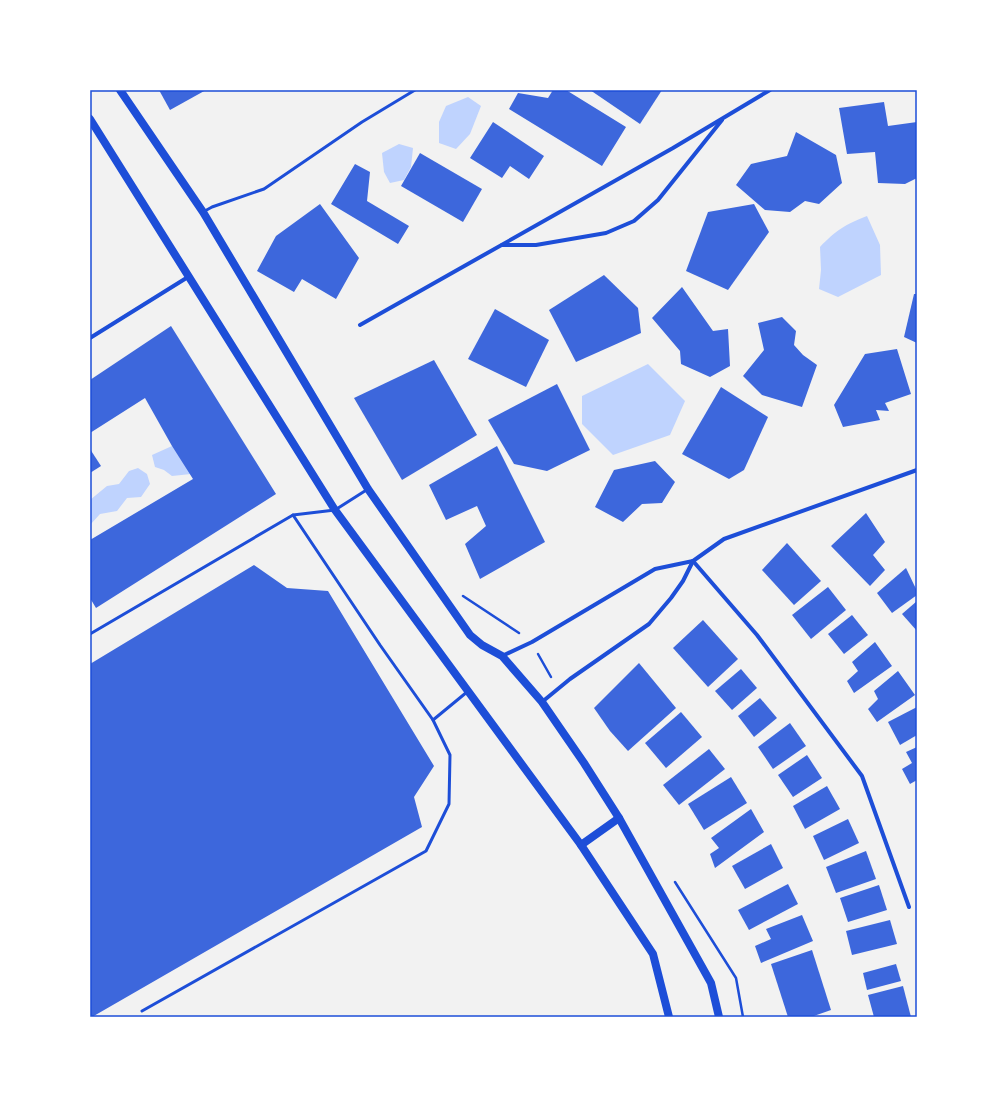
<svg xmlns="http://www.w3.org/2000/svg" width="1007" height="1107" font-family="Lato,sans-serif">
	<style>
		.water { fill: #bfd3fe }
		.building { fill: #3d67dc }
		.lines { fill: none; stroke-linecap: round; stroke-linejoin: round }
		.path { stroke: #1d4ed8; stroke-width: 2.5 }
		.service { stroke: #1d4ed8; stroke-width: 3 }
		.minor { stroke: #1d4ed8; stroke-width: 4 }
		.secondary { stroke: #1d4ed8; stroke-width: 8 }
		.neatline { fill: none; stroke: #1d4ed8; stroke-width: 1.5 }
	</style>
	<rect width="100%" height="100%" fill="#f2f2f2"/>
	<!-- water -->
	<g class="water">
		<polygon points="468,97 481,106 470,134 456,149 439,143 439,122 446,106"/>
		<polygon points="399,144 413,148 411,167 404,180 390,183 384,172 382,153"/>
		<path d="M867 216 880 245 881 275 838 297 819 289 821 270 820 247C835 231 846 224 867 216Z"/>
		<polygon points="648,364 685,401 670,435 613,455 582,424 582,396"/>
		<polygon points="172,446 191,474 172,476 164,470 155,467 152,455"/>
		<polygon points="138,468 147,474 150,484 141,497 127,498 117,511 100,514 90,525 90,500 107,486 119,484 129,471"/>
	</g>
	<!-- building -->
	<g class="building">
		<polygon points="159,90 206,90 170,110"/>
		<polygon points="553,90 566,90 626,127 602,166 509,109 518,93 548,98"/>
		<polygon points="590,90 662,90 640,124"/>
		<polygon points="884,102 888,126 917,122 917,178 905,184 878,183 875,152 847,154 839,108"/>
		<polygon points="493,122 544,156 529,179 510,166 502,178 470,158"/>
		<polygon points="796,132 836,155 842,183 819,204 805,201 790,212 765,210 736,185 751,164 787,156"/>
		<polygon points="420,153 482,189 463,222 401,186"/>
		<polygon points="355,164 370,172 367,201 409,226 398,244 331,204"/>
		<polygon points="320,204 359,258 336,299 302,279 294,292 257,271 276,236"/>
		<polygon points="754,204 769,232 728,290 686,271 708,212"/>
		<polygon points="604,275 638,308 641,333 576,362 549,310"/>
		<polygon points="682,287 713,331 728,329 730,366 710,377 681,364 680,351 652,318"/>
		<polygon points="914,294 917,294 917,343 904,337"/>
		<polygon points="495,309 549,340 526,387 468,359"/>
		<polygon points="782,317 796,331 794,345 803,355 817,365 802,407 762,395 743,376 764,350 758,323"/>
		<polygon points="171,326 276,494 96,608 90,598 90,540 193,479 172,446 145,398 90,433 90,380"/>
		<polygon points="897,349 911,394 885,403 889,411 876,410 880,420 843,427 834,405 865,354"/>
		<polygon points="434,360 477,435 402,480 354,398"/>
		<polygon points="557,384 590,450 547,471 514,464 488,420"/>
		<polygon points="721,387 768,417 744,470 729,479 682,454"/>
		<polygon points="497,446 545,542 480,579 465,544 486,526 477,506 446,520 429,485"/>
		<polygon points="90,449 101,466 90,473"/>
		<polygon points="655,461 675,482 662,503 642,504 623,522 595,507 614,470"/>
		<polygon points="866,513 885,542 873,555 885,570 870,586 831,546"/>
		<polygon points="787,543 821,581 794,605 762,570"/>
		<polygon points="254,565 287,588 328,591 434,766 414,797 422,827 92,1017 90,1017 90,664"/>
		<polygon points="906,568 917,591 917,595 892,613 877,593"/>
		<polygon points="828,587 846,610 811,639 792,615"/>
		<polygon points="917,601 917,631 902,614"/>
		<polygon points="852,615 868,635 844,654 828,634"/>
		<polygon points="703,620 738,659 708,687 673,648"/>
		<polygon points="875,642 892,666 854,693 847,681 858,671 852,662"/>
		<polygon points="639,663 676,708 628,751 610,731 594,708"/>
		<polygon points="741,669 757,688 732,710 715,691"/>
		<polygon points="898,671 915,695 877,722 868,709 878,699 874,691"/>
		<polygon points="760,698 777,718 754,737 738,716"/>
		<polygon points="917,707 917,735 900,745 888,722"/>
		<polygon points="681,712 702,737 666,768 645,743"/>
		<polygon points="790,723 806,746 773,769 758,747"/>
		<polygon points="917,747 917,780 910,784 902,769 912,763 906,752"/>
		<polygon points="709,749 725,769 679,805 663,785"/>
		<polygon points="807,755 822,778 793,797 778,775"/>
		<polygon points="731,777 747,803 704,830 688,804"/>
		<polygon points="827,786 840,809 805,829 793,806"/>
		<polygon points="751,809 764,832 715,868 710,854 719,848 711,838"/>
		<polygon points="848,819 859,843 824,860 813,836"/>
		<polygon points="771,844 783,868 745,889 732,866"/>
		<polygon points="866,851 876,879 836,893 826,867"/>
		<polygon points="788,884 798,904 749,930 738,910"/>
		<polygon points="879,885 887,910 848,922 840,898"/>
		<polygon points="802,915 813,941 761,963 755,946 771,939 766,929"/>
		<polygon points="890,920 897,944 852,955 846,931"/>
		<polygon points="812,950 831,1010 811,1017 788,1017 771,964"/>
		<polygon points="896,964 901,981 867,990 863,973"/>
		<polygon points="903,986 911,1017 874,1017 868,995"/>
	</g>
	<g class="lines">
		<!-- path -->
		<g class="path">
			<polyline points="463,596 519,633"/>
			<polyline points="538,654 551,677"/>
			<polyline points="675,882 736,978 743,1017"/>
		</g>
		<!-- service -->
		<g class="service">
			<polyline points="203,212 212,207 264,189 362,122 415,90"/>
			<polyline points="90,634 293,515 335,510 368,489"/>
			<polyline points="433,720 467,692"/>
			<polyline points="142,1011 426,851 449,804 450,755 433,720 380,645 293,515"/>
		</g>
		<!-- minor -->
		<g class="minor">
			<polyline points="502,245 536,245 606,233 634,221 658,200 722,120"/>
			<polyline points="360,325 673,148 770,90"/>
			<polyline points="90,338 188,277"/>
			<polyline points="693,561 757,635 862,776 909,907"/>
			<polyline points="502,656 532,642 655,569 693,561 724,539 917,470"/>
			<polyline points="542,702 570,679 649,624 671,598 683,581 693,561"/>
		</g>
		<!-- secondary -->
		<g class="secondary">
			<polyline points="120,90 203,212 368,489 470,635 482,645 502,656 542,702 584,763 619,818 711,983 719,1017"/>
			<polyline points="90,119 335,510 581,845 653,954 669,1017"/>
			<polyline points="581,845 619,818"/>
		</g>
	</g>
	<!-- border -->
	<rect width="1007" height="1107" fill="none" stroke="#ffffff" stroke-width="182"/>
	<rect x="91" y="91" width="825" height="925" class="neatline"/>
</svg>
